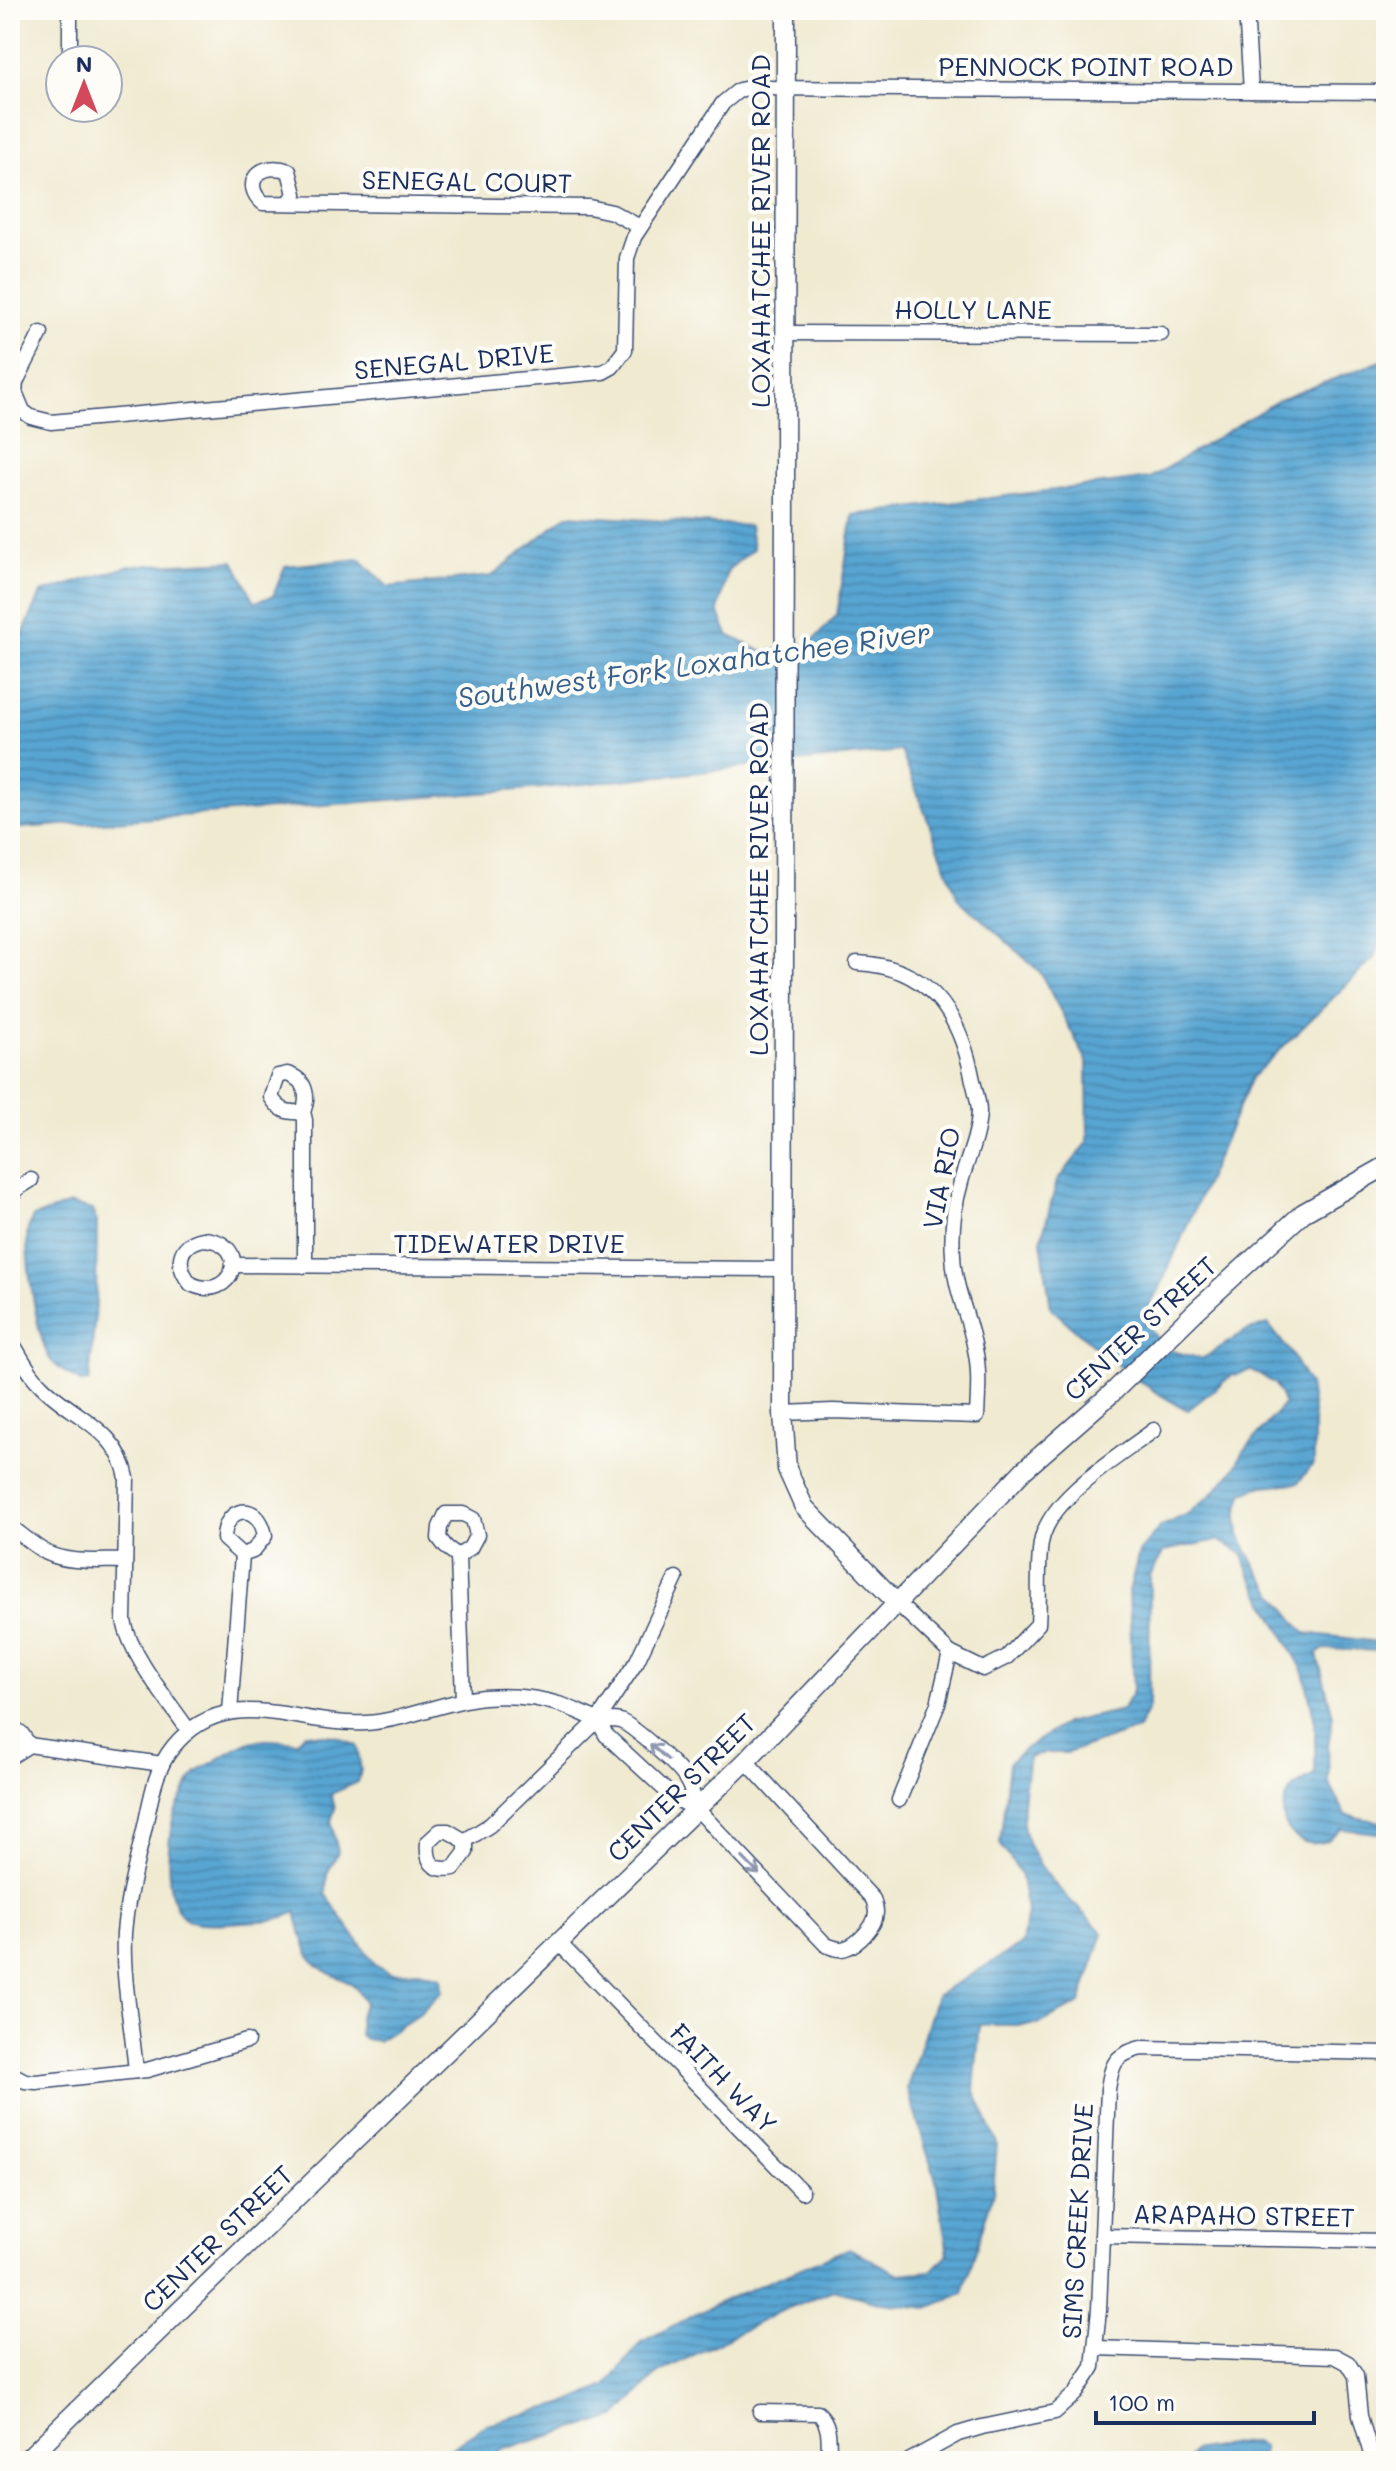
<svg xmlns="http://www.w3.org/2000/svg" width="1396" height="2471" font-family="Mali,sans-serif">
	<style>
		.water { fill: url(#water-rules); stroke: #3a6a98; stroke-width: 2 }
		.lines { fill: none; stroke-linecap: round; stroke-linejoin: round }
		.minor-casing { stroke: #3b4b6f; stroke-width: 17 }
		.tertiary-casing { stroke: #3b4b6f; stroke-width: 21 }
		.minor { stroke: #fff; stroke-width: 14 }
		.tertiary { stroke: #fff; stroke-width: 18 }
		.oneway { stroke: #8d97ae }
		.labels { text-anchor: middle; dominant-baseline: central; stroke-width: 8; stroke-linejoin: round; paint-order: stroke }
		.street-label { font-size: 26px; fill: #1b2f5e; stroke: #fdfcf7 }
		.water-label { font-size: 28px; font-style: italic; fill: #345e8c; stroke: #fdfcf7 }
	</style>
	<defs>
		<pattern id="water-rules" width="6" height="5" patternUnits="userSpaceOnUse" patternTransform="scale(2)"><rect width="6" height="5" fill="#59a5d2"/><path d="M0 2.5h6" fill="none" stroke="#4987ae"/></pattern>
	</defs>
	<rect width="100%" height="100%" fill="#fdfcf7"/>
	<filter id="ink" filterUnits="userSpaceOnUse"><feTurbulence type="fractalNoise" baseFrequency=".0125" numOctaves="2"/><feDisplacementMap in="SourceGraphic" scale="16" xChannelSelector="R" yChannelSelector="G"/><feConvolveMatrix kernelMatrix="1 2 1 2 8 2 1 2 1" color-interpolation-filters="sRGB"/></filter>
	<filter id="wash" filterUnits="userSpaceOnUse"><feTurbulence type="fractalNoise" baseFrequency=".006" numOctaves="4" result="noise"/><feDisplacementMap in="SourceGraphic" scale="32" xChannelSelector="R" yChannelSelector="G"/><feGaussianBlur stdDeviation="1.8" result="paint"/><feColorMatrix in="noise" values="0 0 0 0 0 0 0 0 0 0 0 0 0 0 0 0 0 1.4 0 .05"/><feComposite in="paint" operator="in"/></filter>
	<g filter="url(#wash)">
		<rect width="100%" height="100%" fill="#f0ead1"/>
		<!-- water -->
		<g class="water">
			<path d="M1386 359V920L1374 958 1252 1077 1159 1290 1142 1318 1165 1349 1202 1359 1244 1332 1268 1324 1290 1352 1309 1385 1314 1419V1463L1298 1483 1263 1486 1243 1493C1242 1501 1237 1510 1237 1518 1238 1553 1284 1606 1305 1633L1386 1643V1648L1383 1651 1324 1649 1317 1654 1333 1715 1328 1746 1329 1783 1346 1815 1386 1823V1834L1341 1829C1311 1864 1266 1828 1290 1792 1295 1784 1308 1780 1315 1773V1722L1304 1672 1250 1575 1242 1553 1218 1540 1164 1551 1150 1576 1149 1707 1138 1729 1067 1753H1046L1029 1758C1026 1779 1019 1814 1025 1834 1036 1872 1076 1905 1103 1933L1080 2003 1037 2025H980L974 2089 997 2143 993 2193 963 2293 928 2308 882 2303 833 2290 779 2312 658 2373 616 2417 504 2449 488 2461H430L487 2424 570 2402 606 2386 641 2342 722 2301 849 2248 899 2274 932 2271 948 2254 936 2181 907 2088 936 1996 1022 1944 1027 1911 1020 1873 1000 1844 1009 1763 1024 1749 1065 1723 1122 1710 1133 1691 1129 1591 1139 1552 1161 1526 1186 1515 1211 1495 1232 1472 1244 1451 1284 1404 1275 1384 1251 1370 1231 1376 1188 1410C1137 1385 1093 1346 1051 1308L1041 1241 1057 1181 1088 1142 1087 1061 1040 972 958 898 901 751 544 788 10 829V663L41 593 130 566 234 561 255 602 273 596 285 566 360 559 388 587 492 576 567 515 750 526 753 549 728 570 718 611 728 635 763 652 810 644 837 615 853 515 1150 478 1279 400Z"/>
			<path d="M70 1204 92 1210 97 1222 96 1305 89 1381 80 1382C71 1376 56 1368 50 1359 37 1338 24 1253 28 1228 29 1227 32 1218 33 1217Z"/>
			<path d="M305 1733 336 1736 357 1746 361 1770 358 1782 331 1794 335 1808 331 1821 338 1852 327 1874 326 1893 334 1907 375 1964 391 1973 419 1971 441 1977 442 1991 418 2015 378 2041 365 2039 360 2035 359 2016 365 2002C352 1975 336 1982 317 1965 304 1953 301 1929 296 1912 281 1921 261 1921 243 1922 230 1923 200 1926 188 1920 162 1906 167 1840 174 1816 177 1807 190 1780 197 1773 202 1768 211 1764 217 1760 255 1736 254 1739 297 1742Z"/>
			<polygon points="1246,2442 1254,2442 1262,2447 1262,2461 1186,2461 1193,2451"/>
		</g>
	</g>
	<g filter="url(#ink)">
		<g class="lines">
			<defs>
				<g id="minor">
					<polyline points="1246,10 1251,91"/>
					<polyline points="70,60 70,10"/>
					<polyline points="80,108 83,114"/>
					<path d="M289 203 295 194 289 171C260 160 240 184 263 203L589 207 612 212 640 227"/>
					<polyline points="41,333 16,382 15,392 23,411 31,417 51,422 603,372 612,367 625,350 627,258 634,237 723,103 739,90 749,88 1386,92"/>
					<polyline points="786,333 1161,334"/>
					<path d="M287 1074C305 1079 310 1095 303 1112 287 1113 280 1111 271 1097L278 1076Z"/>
					<polyline points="303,1112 305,1120 305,1266"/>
					<polyline points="10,1203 15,1190 31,1180"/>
					<path d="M203 1239C254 1242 233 1304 191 1284 175 1266 177 1244 203 1239Z"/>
					<polyline points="234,1265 783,1269"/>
					<path d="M10 1339C20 1355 28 1373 41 1385 73 1418 118 1428 127 1478L124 1621C131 1657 168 1700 189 1731"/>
					<path d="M783 1413 833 1411 977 1416C978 1394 980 1371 975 1349 969 1317 954 1288 953 1255 951 1230 954 1206 961 1182 967 1159 978 1137 979 1112 979 1100 974 1087 972 1076 959 1011 927 966 857 963"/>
					<path d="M10 1526C22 1535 34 1546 47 1553 70 1564 100 1560 125 1561"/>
					<polyline points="458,1556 446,1547 439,1538 440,1527 446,1514 463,1514 473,1519 477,1535 470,1548 458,1556 463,1700"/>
					<path d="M896 1602 950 1653 983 1669 1007 1657 1038 1624C1040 1597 1037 1569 1041 1543 1048 1498 1120 1456 1154 1430"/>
					<path d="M230 1712 242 1555 253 1551 265 1536C259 1500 224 1506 224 1539L242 1555"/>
					<path d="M598 1720 606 1735 674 1798 697 1809 826 1945C832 1947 839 1951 846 1948 858 1944 875 1927 876 1913 876 1910 874 1902 873 1899L746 1761"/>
					<polyline points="10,1725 21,1733 29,1745"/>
					<polyline points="10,1757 29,1745 162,1764"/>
					<polyline points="899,1800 938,1704 950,1653"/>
					<path d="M466 1840V1852L454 1868C433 1872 426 1862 428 1842L440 1831H448L465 1841 466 1840 490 1825 598 1720 637 1661 676 1578"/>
					<polyline points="559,1943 802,2192"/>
					<path d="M136 2071C132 2027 122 1977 124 1933 127 1896 137 1861 145 1826 151 1799 155 1769 173 1747 227 1681 298 1727 366 1723 407 1720 444 1701 484 1697 510 1695 537 1697 562 1705 574 1709 584 1715 596 1719 603 1721 612 1719 620 1721 632 1725 682 1769 687 1781 692 1789 694 1800 697 1809"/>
					<polyline points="10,2073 25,2081 36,2082 147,2070 247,2041"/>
					<polyline points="1102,2236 1386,2241"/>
					<polyline points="1096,2348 1335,2356 1348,2363 1356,2376 1360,2416 1373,2461"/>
					<path d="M760 2412 818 2413C832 2425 828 2444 829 2461"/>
					<path d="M909 2461 958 2434 982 2427 1055 2412 1076 2393 1093 2367 1099 2310 1108 2089C1112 2064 1114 2055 1141 2048L1386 2053"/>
				</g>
				<g id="tertiary">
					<polyline points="786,10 783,1413 787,1469 804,1507 896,1602"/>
					<polyline points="25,2461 746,1761 1024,1470 1112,1393 1197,1310 1303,1213 1386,1166"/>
				</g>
			</defs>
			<!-- minor casing -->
			<use href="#minor" class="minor-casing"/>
			<!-- tertiary casing -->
			<use href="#tertiary" class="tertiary-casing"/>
			<!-- minor -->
			<use href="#minor" class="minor"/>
			<!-- tertiary -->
			<use href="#tertiary" class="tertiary"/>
		</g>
		<!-- one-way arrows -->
		<defs><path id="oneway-shaft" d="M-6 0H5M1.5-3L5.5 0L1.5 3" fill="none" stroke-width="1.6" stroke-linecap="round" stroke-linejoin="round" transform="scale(2)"/></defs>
		<g class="oneway">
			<use href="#oneway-shaft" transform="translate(659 1752) rotate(-139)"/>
			<use href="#oneway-shaft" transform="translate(751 1866) rotate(46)"/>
		</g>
	</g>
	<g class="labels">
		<!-- street labels -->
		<g class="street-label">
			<text x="1086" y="66">PENNOCK POINT ROAD</text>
			<text transform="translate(467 181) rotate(1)">SENEGAL COURT</text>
			<text transform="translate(760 231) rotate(-90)">LOXAHATCHEE RIVER ROAD</text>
			<text x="973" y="309">HOLLY LANE</text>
			<text transform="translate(454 361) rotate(-5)">SENEGAL DRIVE</text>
			<text transform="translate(758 879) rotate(-90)">LOXAHATCHEE RIVER ROAD</text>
			<text transform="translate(941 1178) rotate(-79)">VIA RIO</text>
			<text x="509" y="1243">TIDEWATER DRIVE</text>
			<text transform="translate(1140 1328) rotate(-43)">CENTER STREET</text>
			<text transform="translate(681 1787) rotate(-45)">CENTER STREET</text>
			<text transform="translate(724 2078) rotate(46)">FAITH WAY</text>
			<text transform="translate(1244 2215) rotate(1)">ARAPAHO STREET</text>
			<text transform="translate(1077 2221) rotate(-87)">SIMS CREEK DRIVE</text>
			<text transform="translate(217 2238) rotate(-44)">CENTER STREET</text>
		</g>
		<!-- water labels -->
		<g class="water-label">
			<text transform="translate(694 664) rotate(-8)">Southwest Fork Loxahatchee River</text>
		</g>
	</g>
	<!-- margin -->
	<rect width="1396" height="2471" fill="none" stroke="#fdfcf7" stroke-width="40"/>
	<!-- north arrow -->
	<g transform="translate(84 84)"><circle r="38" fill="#fdfcf7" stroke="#a3aaba" stroke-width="2"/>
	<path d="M0-6L14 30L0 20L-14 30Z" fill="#d1495b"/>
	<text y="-12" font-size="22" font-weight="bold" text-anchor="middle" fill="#1b2f5e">N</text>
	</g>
	<!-- scale -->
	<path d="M1096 2411v12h218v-12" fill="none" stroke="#1b2f5e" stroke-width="4"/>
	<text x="1108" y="2411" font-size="24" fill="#1b2f5e" stroke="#fdfcf7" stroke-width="6" paint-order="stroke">100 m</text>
</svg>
